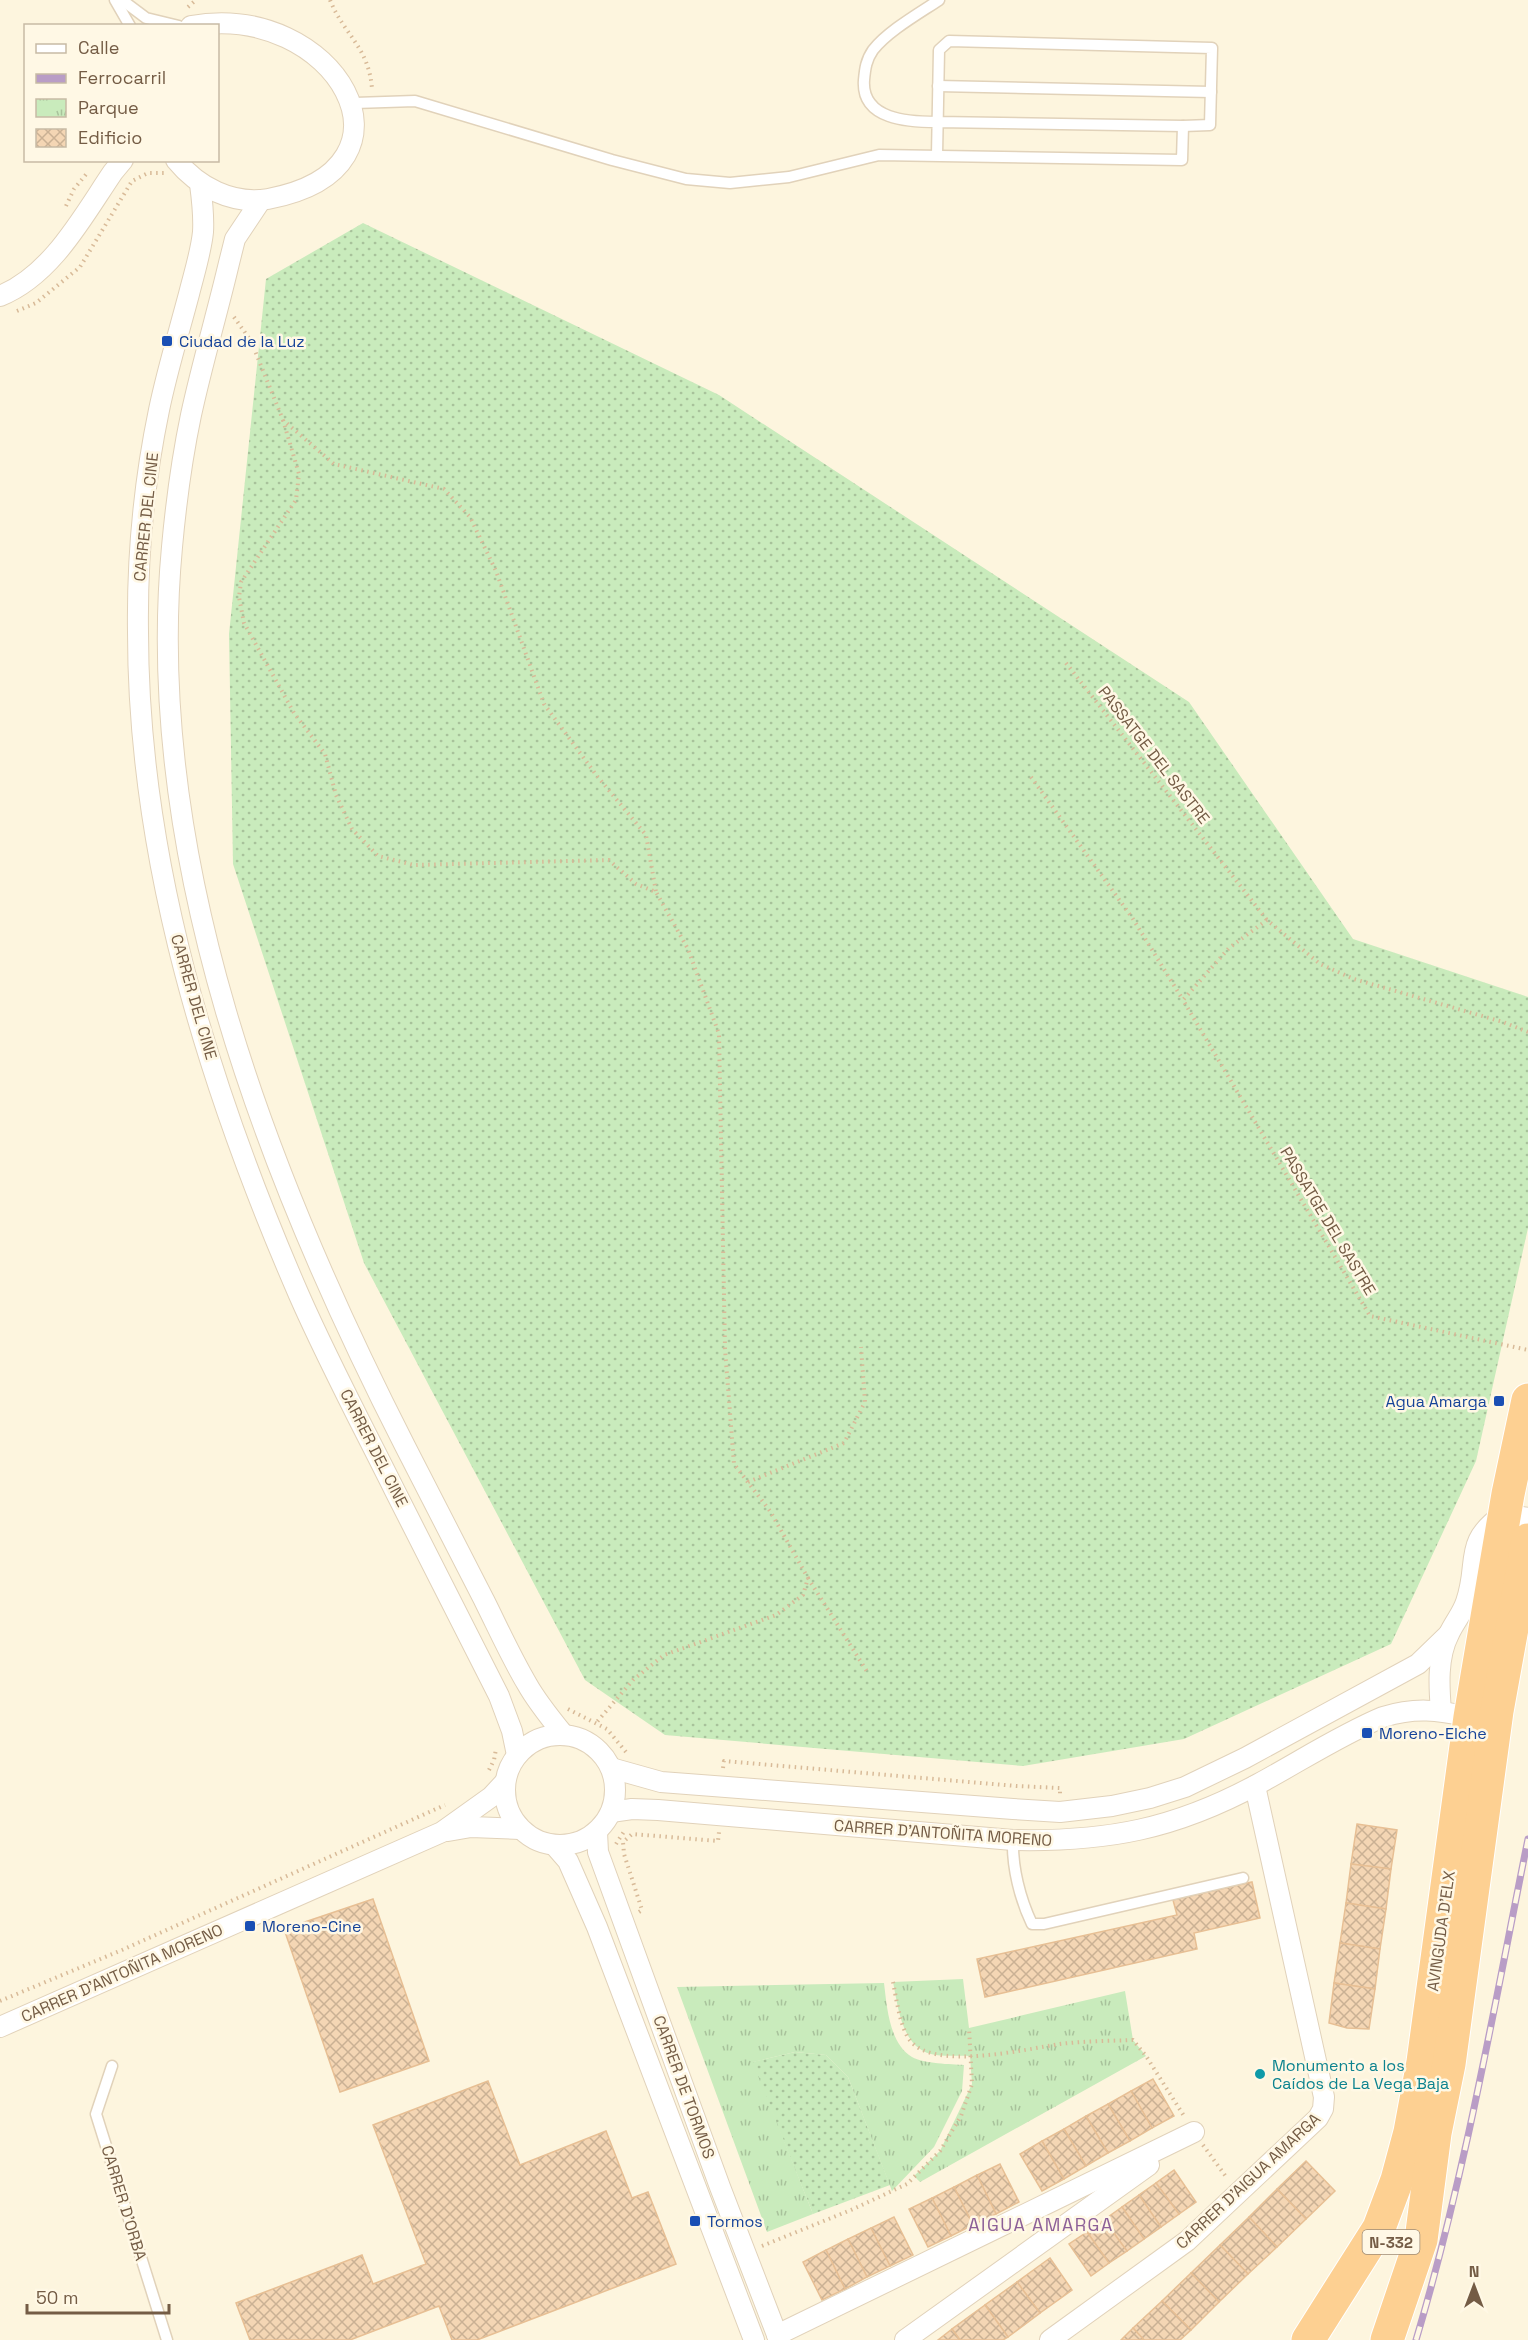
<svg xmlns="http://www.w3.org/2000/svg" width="1528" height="2340" font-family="'Space Grotesk',sans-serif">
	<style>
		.grass { fill: url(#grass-dots) }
		.park { fill: url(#park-tufts) }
		.building { fill: url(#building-cross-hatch); stroke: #e7bf94; stroke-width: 1.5 }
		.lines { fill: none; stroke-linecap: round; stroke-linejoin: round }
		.service-casing { stroke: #e1d2ba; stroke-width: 13 }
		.minor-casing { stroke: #e1d2ba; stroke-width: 22 }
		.trunk-casing { stroke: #fff; stroke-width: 35 }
		.path { stroke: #d8ba98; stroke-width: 4; stroke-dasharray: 1.5 4.5; stroke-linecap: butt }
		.service { stroke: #fff; stroke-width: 10 }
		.minor { stroke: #fff; stroke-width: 20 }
		.trunk { stroke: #fdd092; stroke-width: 33 }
		.rail-casing { stroke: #b99dc6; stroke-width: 7 }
		.rail { stroke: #fff8e5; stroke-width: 4.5; stroke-dasharray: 14; stroke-linecap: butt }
		.transit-dot { fill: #1a4fb4; stroke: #fff8e5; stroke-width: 2 }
		.culture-dot { fill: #0f9aa8; stroke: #fff8e5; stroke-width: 2 }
		.labels { text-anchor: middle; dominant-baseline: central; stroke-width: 5; stroke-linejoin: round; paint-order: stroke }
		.shield { fill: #fff8e5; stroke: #9e8b75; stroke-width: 1.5 }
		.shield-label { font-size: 15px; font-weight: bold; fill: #745c45 }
		.transit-label { font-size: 16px; fill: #164399; stroke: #fff8e5; text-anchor: start }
		.street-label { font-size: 16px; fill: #745c45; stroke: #fff8e5 }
		.culture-label { font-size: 16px; fill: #0d838f; stroke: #fff8e5; text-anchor: start }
		.neighbourhood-label { font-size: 18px; letter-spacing: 1.5px; fill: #8d6098; stroke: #fff8e5 }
	</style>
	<defs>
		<pattern id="grass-dots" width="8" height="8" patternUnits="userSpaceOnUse" patternTransform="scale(1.5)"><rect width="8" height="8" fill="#c9ebbc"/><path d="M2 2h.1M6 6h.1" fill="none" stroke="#a8c29b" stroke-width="1.8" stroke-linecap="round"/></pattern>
		<pattern id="park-tufts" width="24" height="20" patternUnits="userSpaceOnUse" patternTransform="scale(1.5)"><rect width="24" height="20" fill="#c9ebbc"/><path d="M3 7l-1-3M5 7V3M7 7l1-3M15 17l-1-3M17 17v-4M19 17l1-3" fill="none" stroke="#a8c29b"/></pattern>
		<pattern id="building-cross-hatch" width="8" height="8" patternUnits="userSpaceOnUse" patternTransform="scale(1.5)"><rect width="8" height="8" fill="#f4d6b4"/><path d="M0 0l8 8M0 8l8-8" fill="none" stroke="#cab194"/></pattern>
	</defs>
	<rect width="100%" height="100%" fill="#fdf5de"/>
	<!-- grass -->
	<g class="grass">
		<polygon points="363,223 719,395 1189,702 1353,939 1528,997 1528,1228 1476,1461 1391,1644 1184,1739 1023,1766 665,1735 585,1680 364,1263 233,864 229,634 266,279"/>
		<polygon points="795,2052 826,2055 848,2077 890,2185 813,2214 752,2062"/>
	</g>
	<!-- park -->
	<g class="park">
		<path d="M963 1979 969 2028 1125 1991 1133 2040 1146 2056 920 2182 914 2176 940 2151 972 2084 970 2056C958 2055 943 2057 931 2054 902 2047 898 2007 893 1982Z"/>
		<path d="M884 1983C887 2007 889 2043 912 2057 924 2064 951 2064 964 2065L962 2091 934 2147 892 2191 848 2077 826 2055 795 2052 753 2062 813 2214 767 2232 677 1987Z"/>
	</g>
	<!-- building -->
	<g class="building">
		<polygon points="1357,1824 1397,1830 1391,1869 1351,1864"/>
		<polygon points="1351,1864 1391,1869 1386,1909 1346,1903"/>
		<polygon points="1252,1882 1260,1918 1194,1933 1197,1949 985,1997 977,1959 1177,1915 1173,1900"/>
		<polygon points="373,1899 429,2061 340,2092 284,1929"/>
		<polygon points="1346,1903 1386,1909 1380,1949 1340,1943"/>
		<polygon points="1340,1943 1380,1949 1375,1989 1334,1983"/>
		<polygon points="1334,1983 1375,1989 1369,2029 1347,2028 1329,2023"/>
		<polygon points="1153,2079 1174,2116 1152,2128 1131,2091"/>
		<polygon points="488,2081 520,2165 606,2131 632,2198 648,2192 676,2264 477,2340 452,2340 439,2306 350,2340 250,2340 236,2303 362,2255 373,2284 426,2264 373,2125"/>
		<polygon points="1131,2091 1152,2128 1130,2141 1108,2104"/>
		<polygon points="1108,2104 1130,2141 1108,2153 1086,2116"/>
		<polygon points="1086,2116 1108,2153 1086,2166 1064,2129"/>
		<polygon points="1064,2129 1086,2166 1064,2179 1042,2141"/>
		<polygon points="1042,2141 1064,2179 1042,2191 1020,2154"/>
		<polygon points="1306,2161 1335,2191 1306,2219 1277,2189"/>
		<polygon points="1000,2164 1019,2202 996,2214 977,2175"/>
		<polygon points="1174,2170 1196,2202 1179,2214 1156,2183"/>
		<polygon points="977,2175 996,2214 973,2225 954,2187"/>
		<polygon points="1156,2183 1179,2214 1161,2227 1139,2195"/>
		<polygon points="954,2187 973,2225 951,2236 932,2198"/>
		<polygon points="1277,2189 1306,2219 1277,2247 1249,2217"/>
		<polygon points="1139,2195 1161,2227 1144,2239 1122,2207"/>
		<polygon points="932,2198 951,2236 928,2247 909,2209"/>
		<polygon points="1122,2207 1144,2239 1127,2251 1104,2220"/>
		<polygon points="894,2217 913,2255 890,2266 871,2228"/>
		<polygon points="1249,2217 1277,2247 1248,2274 1220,2245"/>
		<polygon points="1104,2220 1127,2251 1109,2263 1087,2232"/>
		<polygon points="871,2228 890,2266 867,2277 848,2239"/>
		<polygon points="1087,2232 1109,2263 1091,2276 1069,2244"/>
		<polygon points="848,2239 867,2277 845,2289 826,2250"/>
		<polygon points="1220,2245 1248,2274 1219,2302 1191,2273"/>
		<polygon points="826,2250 845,2289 822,2300 803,2262"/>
		<polygon points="1050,2258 1072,2290 1040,2313 1017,2282"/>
		<polygon points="1191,2273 1219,2302 1191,2330 1162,2301"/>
		<polygon points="1017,2282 1040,2313 1008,2337 985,2305"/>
		<polygon points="1162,2301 1191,2330 1180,2340 1144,2340 1133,2328"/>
		<polygon points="985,2305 1008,2337 1003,2340 960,2340 952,2329"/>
		<polygon points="1133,2328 1144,2340 1121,2340"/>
		<polygon points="952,2329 960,2340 938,2340"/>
	</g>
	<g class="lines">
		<defs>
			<g id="service">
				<polyline points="115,0 130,26"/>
				<polyline points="122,0 146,18 179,26"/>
				<polyline points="938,86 1211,92"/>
				<polyline points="355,103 415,101 612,160 686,179 730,183 789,177 879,155 1182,160 1183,126"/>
				<path d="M937 155 939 50 949 41 1212 48 1210 125 1183 126 937 122C909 122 861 120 864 80 865 69 866 60 873 50 888 31 918 14 939 0"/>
				<path d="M1013 1840C1012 1867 1020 1899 1032 1924H1044L1243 1878"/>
				<polyline points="112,2066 96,2114 167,2340"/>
			</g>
			<g id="minor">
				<path d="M176 160C198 187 232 205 268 199 433 168 334 0 191 26"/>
				<path d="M200 184C202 199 204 216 203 232 201 252 194 274 189 294 179 332 167 371 159 410 144 482 137 559 138 632 138 861 209 1088 299 1295 328 1361 362 1425 394 1489 429 1558 464 1627 499 1696L512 1731 517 1755"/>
				<path d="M261 200 235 239 229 263C217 314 202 364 191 415 182 458 176 503 172 547 143 856 267 1176 405 1446 432 1498 458 1549 484 1600 498 1628 511 1657 527 1684 537 1702 551 1719 564 1735"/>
				<path d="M0 296C52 275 83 216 113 172L123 160"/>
				<path d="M1441 1711C1439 1687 1437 1657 1449 1634 1454 1623 1462 1614 1466 1602 1480 1562 1462 1542 1504 1514L1528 1518"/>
				<circle cx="560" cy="1790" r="55"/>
				<polyline points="611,1768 661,1782 1013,1809 1060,1812 1112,1806 1150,1798 1185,1787 1245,1758 1418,1664 1448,1635"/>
				<path d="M611 1812 632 1809 658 1810 1013 1840C1107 1842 1175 1829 1258 1784 1299 1762 1340 1735 1383 1717 1416 1707 1437 1710 1470 1717L1478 1715"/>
				<polyline points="448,1831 471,1827 520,1829"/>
				<polyline points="597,1832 598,1852 720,2187 779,2340"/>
				<polyline points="555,1846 568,1861 597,1927 754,2340"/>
				<polyline points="0,2027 442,1832 491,1797 504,1783"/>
				<polyline points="777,2335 1194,2132"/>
				<polyline points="905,2340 1149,2165"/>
				<polyline points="1050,2340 1187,2241 1318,2118 1323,2109 1324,2097 1255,1786"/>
			</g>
			<g id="trunk">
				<polyline points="1308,2340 1379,2228 1397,2180 1410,2132 1423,2062 1470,1717 1508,1494 1528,1400"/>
				<polyline points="1387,2340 1421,2240 1435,2133 1449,2064 1497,1711 1528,1540"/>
			</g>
		</defs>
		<!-- service casing -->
		<use href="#service" class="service-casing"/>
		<!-- minor casing -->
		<use href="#minor" class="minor-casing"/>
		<!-- trunk casing -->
		<use href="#trunk" class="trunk-casing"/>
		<!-- path -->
		<g class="path">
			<path d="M330 0C344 35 369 47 372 89"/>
			<polyline points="188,7 196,0"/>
			<polyline points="66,206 74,189 88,172"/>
			<polyline points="17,311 36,303 80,267 132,181 148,173 164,173"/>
			<polyline points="234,317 251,341 283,420 334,464 444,489 470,517 496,571 544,704 597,776 646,835 656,892"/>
			<polyline points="283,420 299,474 296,500 241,582 239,597 244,623 294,713 325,754 336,795 352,829 378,856 414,865 609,860 636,884 656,892 688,949 719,1034 725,1349 734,1464 770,1511 808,1578 803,1595 776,1615 664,1655 633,1680 596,1723"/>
			<polyline points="1066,663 1267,920"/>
			<polyline points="1031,777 1133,919 1183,1000"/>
			<polyline points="1528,1032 1503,1022 1354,979 1320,964 1267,920 1229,948 1183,1000 1370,1316 1528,1350"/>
			<polyline points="748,1482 844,1443 865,1402 861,1347"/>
			<polyline points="808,1578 868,1673"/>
			<polyline points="568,1709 607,1729 626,1752"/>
			<polyline points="723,1768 724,1761 1016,1786 1060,1788 1060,1796"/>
			<polyline points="489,1770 494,1760 496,1749"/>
			<polyline points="616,1844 625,1830"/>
			<polyline points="639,1912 642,1910 624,1854 623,1842 632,1834 718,1841 719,1832"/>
			<path d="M893 1982C896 1997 900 2026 909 2039 931 2072 1026 2049 1060 2044 1084 2041 1109 2041 1133 2040L1146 2056 1184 2116"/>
			<polyline points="0,2001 122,1950 445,1805"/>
			<polyline points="1203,2145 1227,2178"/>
			<polyline points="762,2246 851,2210 907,2184 940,2151 961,2116 972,2084 969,2028"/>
		</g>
		<!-- service -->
		<use href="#service" class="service"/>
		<!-- minor -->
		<use href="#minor" class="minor"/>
		<!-- trunk -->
		<use href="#trunk" class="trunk"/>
		<defs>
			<path id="rail" d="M1416 2340C1465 2176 1494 2007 1528 1839"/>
		</defs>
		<!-- rail casing -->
		<use href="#rail" class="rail-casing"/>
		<!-- rail -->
		<use href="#rail" class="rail"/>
	</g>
	<!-- markers -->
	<g class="transit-dot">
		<rect x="161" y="335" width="12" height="12" rx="3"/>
		<rect x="1493" y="1395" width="12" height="12" rx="3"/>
		<rect x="1361" y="1727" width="12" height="12" rx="3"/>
		<rect x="244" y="1920" width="12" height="12" rx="3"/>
		<rect x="689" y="2215" width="12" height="12" rx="3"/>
	</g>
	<circle class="culture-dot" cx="1260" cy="2074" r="6"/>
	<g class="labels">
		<!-- shield labels -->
		<rect class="shield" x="1362.5" y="2230" width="57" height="24" rx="4.5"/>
		<g class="shield-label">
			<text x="1391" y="2242">N-332</text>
		</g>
		<!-- transit labels -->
		<g class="transit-label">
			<text x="179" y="341">Ciudad de la Luz</text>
			<text x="1487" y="1401" text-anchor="end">Agua Amarga</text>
			<text x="1379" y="1733">Moreno-Elche</text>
			<text x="262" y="1926">Moreno-Cine</text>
			<text x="707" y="2221">Tormos</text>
		</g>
		<!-- street labels -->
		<g class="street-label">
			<text transform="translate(146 517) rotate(-84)">CARRER DEL CINE</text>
			<text transform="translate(1154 755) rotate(52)">PASSATGE DEL SASTRE</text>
			<text transform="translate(194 997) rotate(74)">CARRER DEL CINE</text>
			<text transform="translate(1328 1221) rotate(59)">PASSATGE DEL SASTRE</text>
			<text transform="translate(374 1448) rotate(63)">CARRER DEL CINE</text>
			<text transform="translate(943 1833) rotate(4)">CARRER D'ANTOÑITA MORENO</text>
			<text transform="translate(1441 1931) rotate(-82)">AVINGUDA D'ELX</text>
			<text transform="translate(122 1973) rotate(-24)">CARRER D'ANTOÑITA MORENO</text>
			<text transform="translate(684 2087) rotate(70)">CARRER DE TORMOS</text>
			<text transform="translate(1248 2181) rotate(-43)">CARRER D'AIGUA AMARGA</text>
			<text transform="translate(124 2203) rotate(73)">CARRER D'ORBA</text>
		</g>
		<!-- culture labels -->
		<g class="culture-label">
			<text x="1272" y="2065">Monumento a los<tspan x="1272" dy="18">Caídos de La Vega Baja</tspan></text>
		</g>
		<!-- neighbourhood labels -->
		<g class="neighbourhood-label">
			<text x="1041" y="2224">AIGUA AMARGA</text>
		</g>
	</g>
	<!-- legend -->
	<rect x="24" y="24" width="195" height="138" fill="#fff8e5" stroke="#c7baa5" stroke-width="1.5"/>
	<rect x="36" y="44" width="30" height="9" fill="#ffffff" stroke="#c7baa5" stroke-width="1.5"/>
	<text x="78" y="54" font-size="18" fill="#745c45">Calle</text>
	<rect x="36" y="74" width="30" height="9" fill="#b99dc6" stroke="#c7baa5" stroke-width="1.5"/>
	<text x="78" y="84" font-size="18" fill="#745c45">Ferrocarril</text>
	<rect x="36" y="99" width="30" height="18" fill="url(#park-tufts)" stroke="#c7baa5" stroke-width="1.5"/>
	<text x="78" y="114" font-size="18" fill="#745c45">Parque</text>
	<rect x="36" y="129" width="30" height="18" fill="url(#building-cross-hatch)" stroke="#c7baa5" stroke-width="1.5"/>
	<text x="78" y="144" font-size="18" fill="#745c45">Edificio</text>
	<!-- north arrow -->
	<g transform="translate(1474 2286)" stroke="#fff8e5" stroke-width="4.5" paint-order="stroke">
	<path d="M0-4.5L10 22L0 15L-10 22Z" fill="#745c45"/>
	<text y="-9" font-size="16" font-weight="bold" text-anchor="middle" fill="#745c45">N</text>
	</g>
	<!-- scale -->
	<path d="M27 2304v9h142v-9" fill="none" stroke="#745c45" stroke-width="3"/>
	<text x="36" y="2304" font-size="18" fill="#745c45" stroke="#fff8e5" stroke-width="4.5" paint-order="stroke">50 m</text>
</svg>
